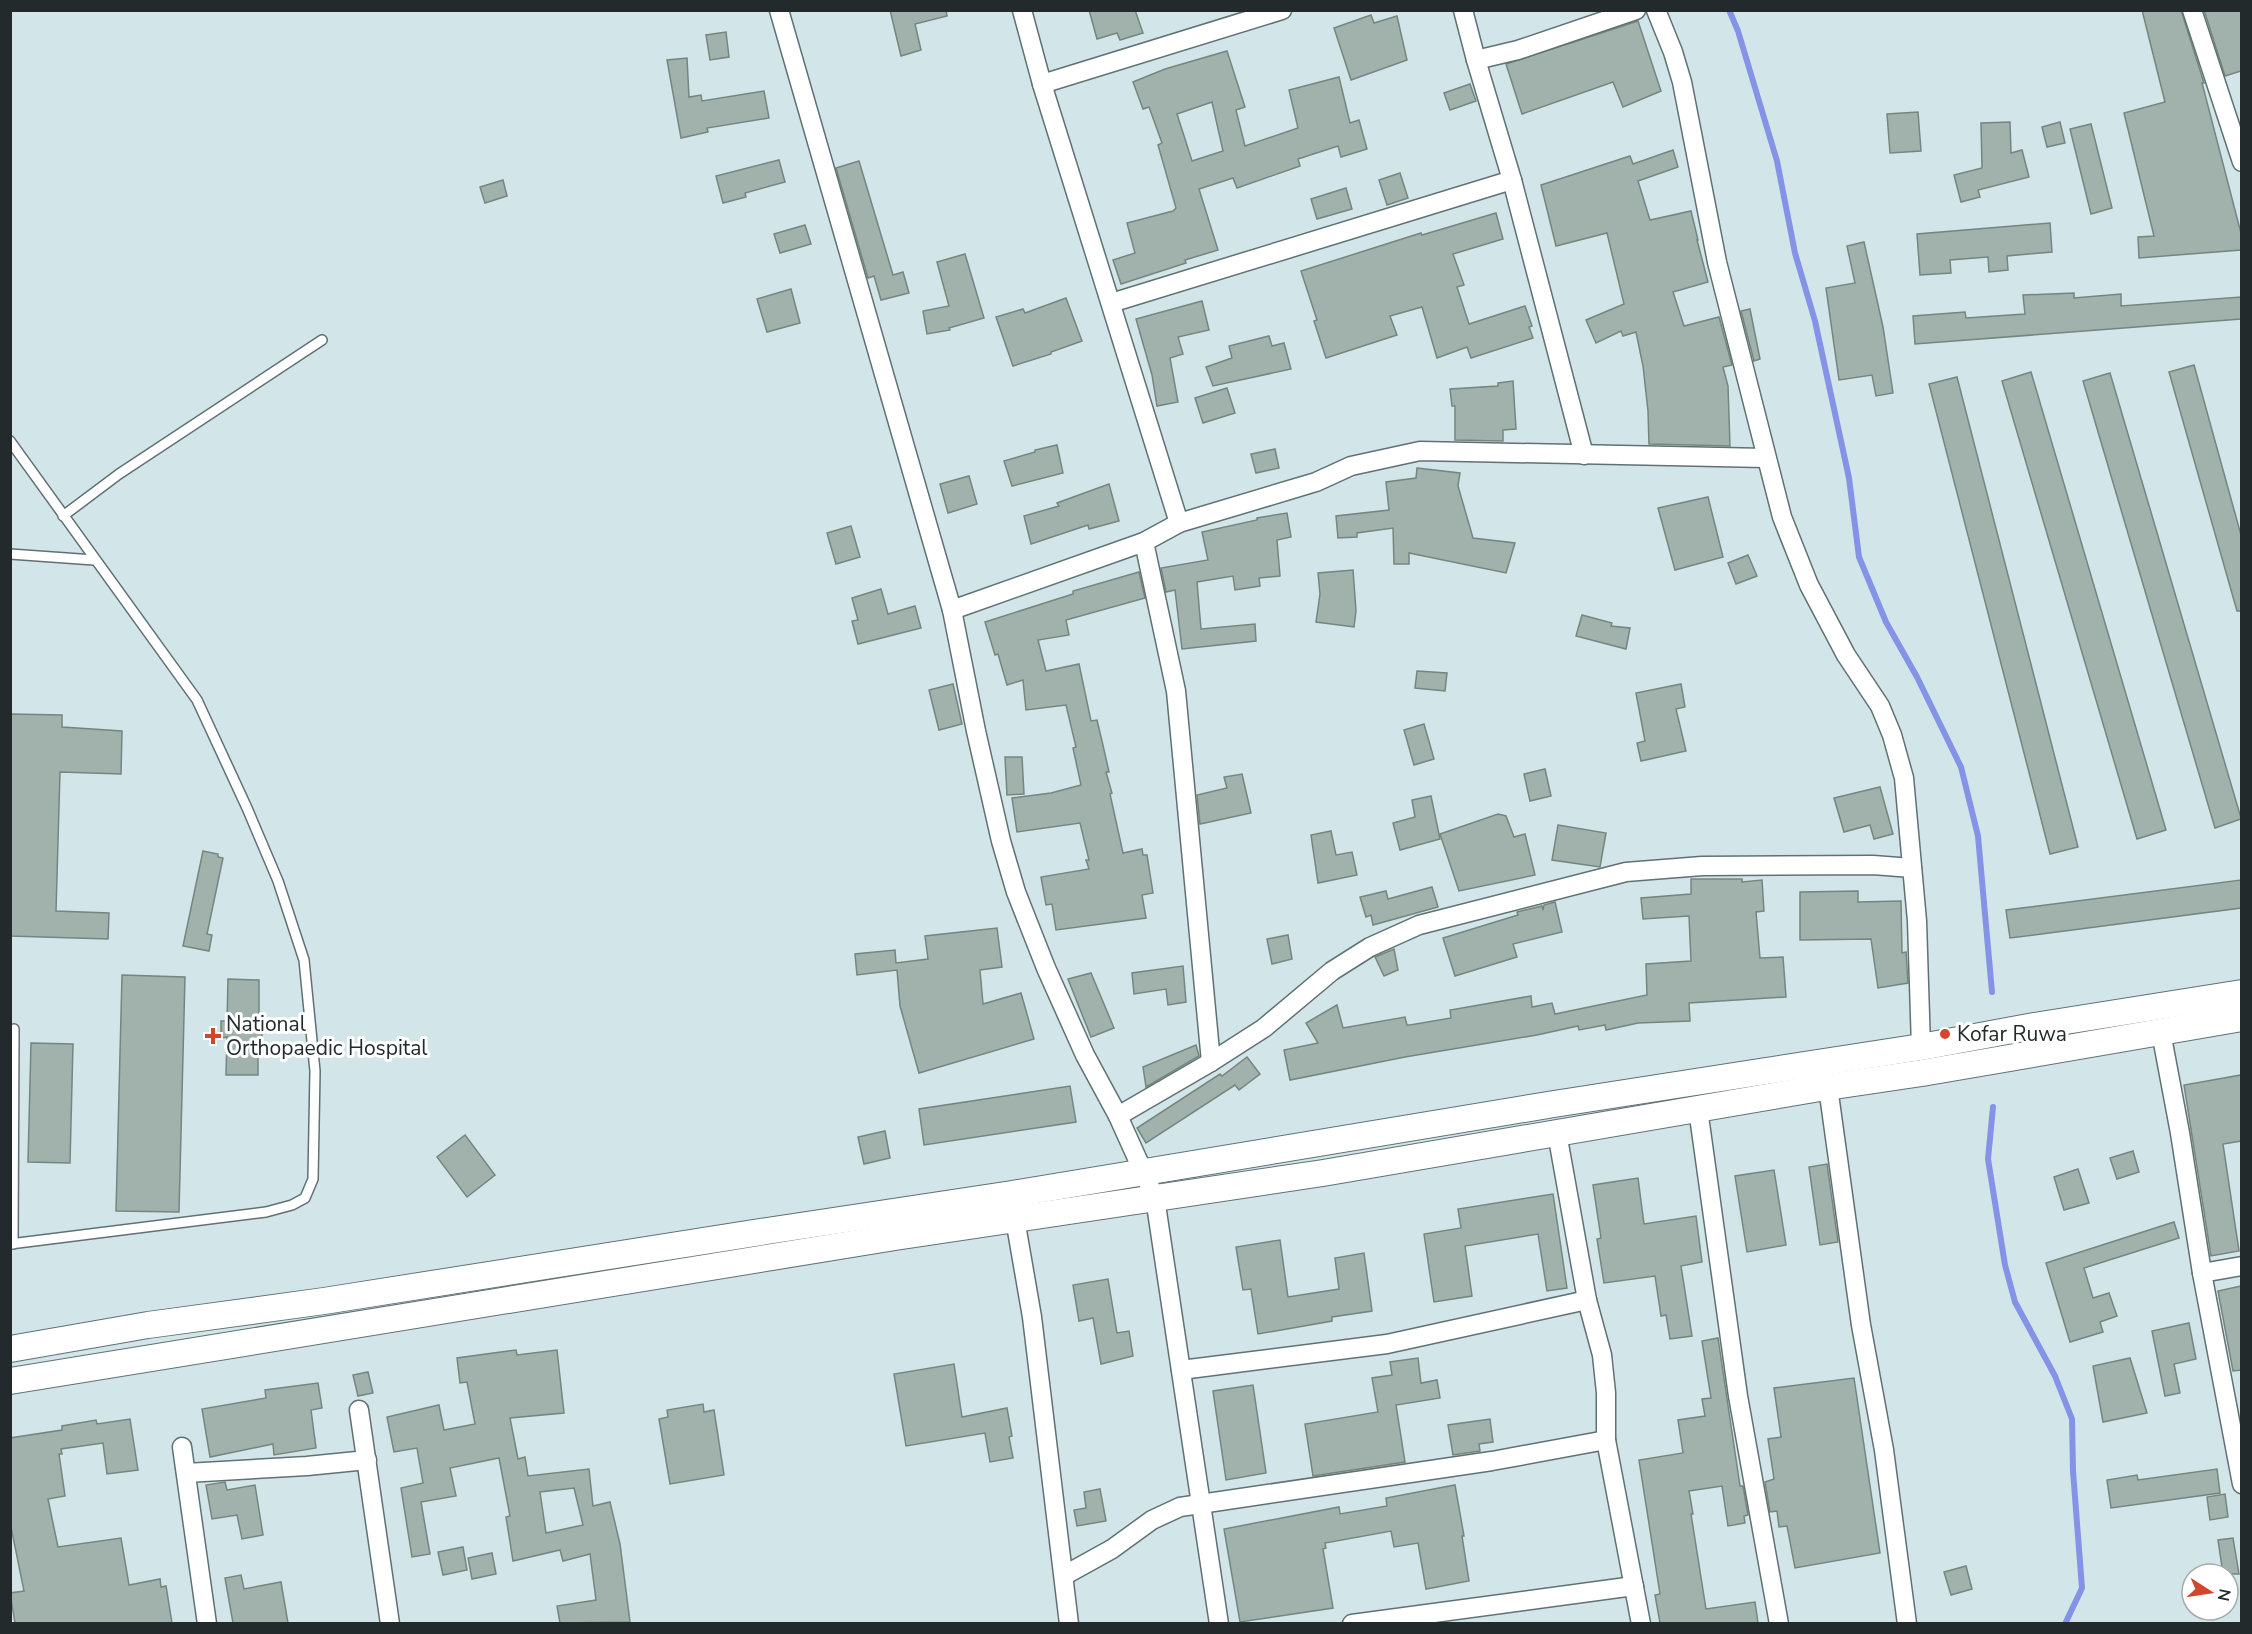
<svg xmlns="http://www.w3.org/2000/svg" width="2252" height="1634" font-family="'Nunito Sans',sans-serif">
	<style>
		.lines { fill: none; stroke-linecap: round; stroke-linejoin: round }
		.stream { stroke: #8593e6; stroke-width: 6 }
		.building { fill: #a1b2ac; stroke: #75867f; stroke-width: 1.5; fill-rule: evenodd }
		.lane-casing { stroke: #5f7173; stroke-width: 12 }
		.street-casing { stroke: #5f7173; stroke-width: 21 }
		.secondary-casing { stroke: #5f7173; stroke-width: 28 }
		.lane { stroke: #fff; stroke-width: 9 }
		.street { stroke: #fff; stroke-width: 18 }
		.secondary { stroke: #fff; stroke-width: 26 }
		.poi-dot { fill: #d2462e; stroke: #fff; stroke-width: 2 }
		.labels { text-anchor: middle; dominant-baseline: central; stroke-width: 6; stroke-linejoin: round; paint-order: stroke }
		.poi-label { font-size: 21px; fill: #232a2b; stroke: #fff; text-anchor: start }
	</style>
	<rect width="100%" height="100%" fill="#d2e6e9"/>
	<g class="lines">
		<!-- stream -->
		<g class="stream">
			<polyline points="1729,10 1738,31 1777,161 1795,253 1815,321 1849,478 1859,557 1886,622 1917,677 1961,767 1978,836 1992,992"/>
			<polyline points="1993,1107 1988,1159 2005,1265 2015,1302 2055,1376 2072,1419 2073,1471 2082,1588 2065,1624"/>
		</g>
	</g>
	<!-- building -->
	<g class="building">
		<polygon points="890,10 946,10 947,16 915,24 921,50 901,56"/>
		<polygon points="1089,10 1135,10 1143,33 1120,40 1117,33 1097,39"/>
		<polygon points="2142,10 2181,10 2204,83 2202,83 2241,233 2241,250 2139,258 2138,237 2154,236 2124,113 2165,102"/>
		<polygon points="2204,10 2241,10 2241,71 2225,76"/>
		<polygon points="1371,15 1374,23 1397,16 1407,60 1351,80 1334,28"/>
		<polygon points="1638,21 1661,91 1623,107 1613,82 1522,114 1506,64"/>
		<polygon points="726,32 729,57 710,60 706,35"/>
		<path d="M1227 51 1245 107 1236 110 1245 146 1298 128 1289 90 1339 77 1350 123 1359 120 1367 149 1341 157 1338 146 1298 159 1300 166 1237 188 1233 178 1199 189 1218 250 1185 260 1186 263 1121 284 1113 260 1135 253 1127 223 1173 211 1176 208 1158 145 1162 143 1149 107 1143 109 1133 82 1165 69ZM1212 102 1223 151 1192 161 1177 114Z"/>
		<polygon points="687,58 689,97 701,95 702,101 764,91 769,118 707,128 708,132 681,138 667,60"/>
		<polygon points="1470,84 1476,101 1450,110 1444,93"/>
		<polygon points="1918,112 1921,151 1890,153 1887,114"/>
		<polygon points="2010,122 2011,153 2022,150 2029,177 1978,190 1980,197 1961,202 1954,175 1982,168 1981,123"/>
		<polygon points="2060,122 2065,143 2047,147 2042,127"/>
		<polygon points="2091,124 2112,208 2091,214 2070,129"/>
		<polygon points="1673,150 1678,167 1638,181 1650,220 1691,211 1698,240 1697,240 1708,282 1673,292 1684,326 1719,317 1732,365 1723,367 1728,386 1730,446 1649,444 1648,411 1643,366 1636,332 1623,336 1621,331 1596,343 1586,320 1624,304 1607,233 1556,246 1541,185 1630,156 1633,164"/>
		<polygon points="779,160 785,182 745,193 746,197 723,203 716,176"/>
		<polygon points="859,161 893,275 903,272 909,293 881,300 874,276 868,278 836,168"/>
		<polygon points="1400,173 1408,198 1387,205 1379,180"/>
		<polygon points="503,180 507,196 485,203 480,187"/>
		<polygon points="1346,188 1352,209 1317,219 1311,199"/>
		<polygon points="1496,213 1503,239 1453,254 1464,285 1457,287 1469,324 1525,306 1532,326 1529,327 1533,338 1471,358 1467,347 1437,358 1422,307 1390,316 1397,335 1326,358 1314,321 1317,320 1301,271 1421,233 1422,235"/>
		<polygon points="2050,223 2052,252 2007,256 2008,270 1989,272 1988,257 1950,260 1951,273 1920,275 1917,234"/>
		<polygon points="805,225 811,244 780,253 774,234"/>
		<polygon points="1864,242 1883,327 1893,393 1876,396 1872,375 1839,380 1826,288 1855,283 1847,246"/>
		<polygon points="965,254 984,318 949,328 950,330 927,334 923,311 949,306 937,262"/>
		<polygon points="791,289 800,323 767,332 757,299"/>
		<polygon points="2074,293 2074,298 2121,294 2121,306 2241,297 2241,319 1915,344 1913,316 1965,312 1966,318 2025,314 2023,295"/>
		<polygon points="1066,298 1082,341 1051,352 1051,354 1013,366 996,317 1023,309 1025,313"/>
		<polygon points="1202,301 1209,330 1178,337 1183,354 1170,358 1178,402 1157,406 1152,375 1136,319"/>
		<polygon points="1750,309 1760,359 1754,361 1741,311"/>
		<polygon points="1269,336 1272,346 1284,343 1291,369 1213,386 1206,367 1232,358 1229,346"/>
		<polygon points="2194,365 2241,535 2241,611 2237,611 2169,372"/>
		<polygon points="2031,372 2166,830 2137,839 2002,381"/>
		<polygon points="2110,373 2241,818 2241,819 2215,828 2083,381"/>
		<polygon points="1957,377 2078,847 2050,854 1929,384"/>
		<polygon points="1513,381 1516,429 1503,430 1503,441 1455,440 1455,406 1452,406 1450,389 1498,386 1498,383"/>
		<polygon points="1227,388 1235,413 1203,423 1195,398"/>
		<polygon points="1057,445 1063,473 1012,486 1004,461 1035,452 1035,450"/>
		<polygon points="1275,449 1279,468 1256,473 1251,454"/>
		<polygon points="1417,468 1460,473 1458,486 1473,538 1515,543 1506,573 1409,553 1409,564 1394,564 1393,528 1357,533 1357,537 1338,538 1336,516 1389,510 1386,482 1416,478"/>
		<polygon points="969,476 977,504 948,513 940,484"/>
		<polygon points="1109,484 1119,521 1089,529 1088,525 1031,544 1024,516 1059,506 1057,503"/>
		<polygon points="1708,497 1723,557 1675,570 1658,508"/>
		<polygon points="1287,513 1291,537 1277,540 1280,576 1259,578 1260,586 1235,590 1233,576 1197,582 1201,629 1255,624 1256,641 1182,649 1175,590 1166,592 1161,568 1208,560 1202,532 1257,520 1257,518"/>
		<polygon points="851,526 860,557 836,564 827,533"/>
		<polygon points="1748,555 1757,576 1736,584 1728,563"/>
		<polygon points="1353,570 1356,611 1354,627 1316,622 1320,594 1318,573"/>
		<polygon points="1139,572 1145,598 1066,620 1069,635 1038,640 1046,671 1079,664 1091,721 1097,720 1102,741 1109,772 1106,772 1112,793 1110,794 1123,853 1142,849 1143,855 1147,855 1153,893 1142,895 1146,918 1056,930 1052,904 1046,905 1041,877 1089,869 1086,860 1089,860 1080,823 1017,832 1012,798 1051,793 1081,785 1073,748 1076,747 1066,705 1026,710 1023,680 1007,685 998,654 995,655 985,622 1073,594 1073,591"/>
		<polygon points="881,589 888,614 915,606 921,628 858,644 852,621 858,620 852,598"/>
		<polygon points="1582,615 1612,623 1611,626 1630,628 1626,649 1576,636"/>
		<polygon points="1417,671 1447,673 1445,691 1415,688"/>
		<polygon points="953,684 962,724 939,730 929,690"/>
		<polygon points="1681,684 1685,707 1676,709 1686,751 1641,761 1637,743 1645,741 1636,693"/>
		<polygon points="10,714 62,715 62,727 122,731 121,774 60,772 56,911 109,913 108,939 10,936"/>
		<polygon points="1424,724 1434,759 1414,765 1404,730"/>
		<polygon points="1005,757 1022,757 1024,794 1007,795"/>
		<polygon points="1545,769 1551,796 1530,801 1524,774"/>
		<polygon points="1242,774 1251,813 1200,824 1197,795 1227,788 1224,777"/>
		<polygon points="1880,787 1893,834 1874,839 1870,825 1844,832 1834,798"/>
		<polygon points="1431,796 1440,839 1400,850 1393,823 1415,817 1412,800"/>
		<polygon points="1498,814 1506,816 1514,837 1525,834 1535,875 1459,891 1440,834"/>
		<polygon points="1558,825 1606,833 1600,867 1552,860"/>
		<polygon points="1331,831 1336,855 1352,852 1357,875 1318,883 1311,835"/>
		<polygon points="203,851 218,854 218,857 223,858 207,934 212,935 209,951 183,946"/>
		<polygon points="1691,879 1742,879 1742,882 1762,880 1764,911 1756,912 1760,958 1783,957 1786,997 1689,1003 1690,1021 1638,1023 1606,1030 1605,1025 1579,1030 1578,1026 1537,1035 1405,1057 1290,1080 1284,1050 1318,1043 1306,1023 1337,1005 1343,1028 1405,1017 1407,1025 1410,1025 1451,1018 1450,1010 1531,996 1532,1007 1552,1003 1555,1014 1647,995 1646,964 1691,961 1689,916 1643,919 1641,898 1691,894"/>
		<polygon points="2241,880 2241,908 2010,938 2006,910"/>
		<polygon points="1432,887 1438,907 1373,925 1371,915 1366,917 1360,897 1386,891 1388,899"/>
		<polygon points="1858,891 1858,902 1901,901 1902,953 1906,952 1908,983 1878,988 1871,939 1800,940 1800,892"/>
		<polygon points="1555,902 1562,932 1513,944 1517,957 1455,976 1443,938 1518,915 1517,912 1542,906 1543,910 1544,905"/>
		<polygon points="997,928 1002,967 980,970 983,1004 1021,993 1034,1039 919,1073 900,1006 897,970 857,975 855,954 895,950 896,963 928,959 925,936"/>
		<polygon points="1288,935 1292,959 1272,964 1267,939"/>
		<polygon points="1394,949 1398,970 1384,976 1375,957"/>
		<polygon points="1183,966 1186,1002 1168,1005 1166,989 1134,994 1132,973"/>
		<polygon points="1091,973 1114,1028 1091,1037 1068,979"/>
		<polygon points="122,975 185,977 179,1212 116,1211"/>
		<polygon points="228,979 259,980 259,1017 262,1017 262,1039 258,1039 258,1075 226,1075 227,1037 221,1038 221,1021 227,1021"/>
		<polygon points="31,1043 73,1044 70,1163 28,1162"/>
		<polygon points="1196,1045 1199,1056 1146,1087 1143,1067"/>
		<polygon points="1247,1057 1260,1074 1239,1090 1235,1085 1146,1143 1137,1128 1220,1074 1222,1076"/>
		<polygon points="2241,1075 2241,1141 2223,1144 2239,1251 2211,1256 2184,1085"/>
		<polygon points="1070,1086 1076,1122 924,1145 919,1109"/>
		<polygon points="885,1131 890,1158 864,1164 858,1137"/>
		<polygon points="465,1135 495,1175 467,1197 437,1157"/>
		<polygon points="2133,1151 2139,1172 2117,1179 2110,1158"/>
		<polygon points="1827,1164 1838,1242 1820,1245 1809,1167"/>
		<polygon points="2078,1169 2089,1203 2064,1210 2054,1177"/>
		<polygon points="1774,1170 1786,1245 1747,1252 1735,1176"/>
		<polygon points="1638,1178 1644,1224 1696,1216 1702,1262 1681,1266 1692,1336 1670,1339 1666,1315 1661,1316 1655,1276 1604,1283 1597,1239 1601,1238 1593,1185"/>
		<polygon points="1553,1194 1567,1288 1547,1291 1538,1234 1465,1246 1472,1296 1434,1302 1424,1234 1461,1228 1458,1209"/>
		<polygon points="2174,1222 2179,1238 2084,1268 2093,1298 2109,1293 2117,1316 2100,1322 2103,1332 2070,1342 2046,1263"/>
		<polygon points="1280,1240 1288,1297 1339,1289 1335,1258 1364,1253 1372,1311 1332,1317 1332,1321 1258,1334 1251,1289 1243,1290 1236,1247"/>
		<polygon points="1108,1279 1117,1333 1129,1331 1133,1356 1101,1364 1093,1318 1079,1321 1073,1285"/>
		<polygon points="2241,1286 2241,1370 2233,1371 2218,1291"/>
		<polygon points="2189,1323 2196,1359 2174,1364 2180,1393 2165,1396 2152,1331"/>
		<polygon points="1718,1338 1740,1486 1743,1486 1748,1515 1744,1516 1745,1523 1728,1526 1722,1486 1689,1491 1693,1514 1691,1514 1706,1609 1755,1602 1758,1623 1660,1623 1655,1595 1660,1594 1639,1460 1683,1453 1678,1420 1705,1416 1702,1399 1711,1398 1702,1341"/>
		<path d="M516 1350 517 1355 557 1350 564 1413 510 1418 518 1459 525 1457 528 1476 589 1469 593 1506 610 1502 620 1544 630 1622 560 1623 557 1606 596 1600 590 1554 563 1561 560 1550 513 1561 506 1517 510 1516 499 1458 450 1468 456 1496 421 1502 430 1554 412 1557 401 1488 423 1483 417 1448 394 1452 387 1417 439 1405 444 1430 475 1424 467 1382 460 1383 457 1358ZM574 1488 583 1525 546 1533 540 1492Z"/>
		<polygon points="1418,1358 1421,1383 1437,1380 1440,1398 1396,1405 1405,1462 1313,1476 1305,1424 1378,1412 1372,1378 1392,1375 1390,1362"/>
		<polygon points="2130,1358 2147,1413 2103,1422 2093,1366"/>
		<polygon points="954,1364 962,1417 1007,1408 1012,1436 1009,1437 1013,1458 990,1462 985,1433 906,1446 894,1374"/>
		<polygon points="368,1372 373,1393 358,1396 353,1375"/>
		<polygon points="1854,1378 1880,1553 1795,1568 1787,1526 1779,1527 1777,1511 1770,1512 1765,1482 1774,1479 1768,1439 1781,1437 1774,1388"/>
		<polygon points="318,1383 322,1408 311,1410 316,1448 274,1455 273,1444 210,1457 202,1409 266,1398 265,1390"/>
		<polygon points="1253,1385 1266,1473 1226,1480 1213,1391"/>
		<polygon points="703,1404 704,1412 714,1410 724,1475 670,1484 659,1419 668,1417 667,1410"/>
		<polygon points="130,1419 138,1470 107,1474 103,1443 61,1449 62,1454 59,1454 65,1496 48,1499 58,1547 121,1538 129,1585 160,1579 161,1587 166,1586 172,1623 15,1623 10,1593 24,1591 10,1522 10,1438 62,1430 62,1426 96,1420 97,1424"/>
		<polygon points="1490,1419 1493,1442 1479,1444 1480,1451 1453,1455 1448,1425"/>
		<polygon points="2217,1469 2220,1493 2111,1508 2107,1480 2137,1475 2138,1480"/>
		<polygon points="225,1482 227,1490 255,1485 263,1535 242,1539 237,1515 212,1519 206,1485"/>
		<polygon points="1455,1485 1464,1536 1462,1536 1469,1581 1426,1589 1418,1543 1394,1547 1391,1531 1325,1543 1326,1548 1323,1549 1333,1608 1240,1622 1224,1529 1339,1507 1340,1514 1387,1506 1386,1498"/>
		<polygon points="1100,1489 1106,1521 1077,1526 1074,1510 1086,1508 1084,1492"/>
		<polygon points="2225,1494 2228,1517 2210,1520 2207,1497"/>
		<polygon points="2233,1538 2239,1574 2223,1574 2218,1540"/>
		<polygon points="463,1547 467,1570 443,1575 438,1552"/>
		<polygon points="492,1553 496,1574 472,1579 468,1558"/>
		<polygon points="1966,1566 1972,1589 1951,1595 1944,1572"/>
		<polygon points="241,1575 244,1589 281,1582 288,1623 233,1623 225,1578"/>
	</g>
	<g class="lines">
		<defs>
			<g id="lane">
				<polyline points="10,441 197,700 247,808 278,881 304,960 315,1071 313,1179 305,1198 292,1205 266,1212 10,1244"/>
				<polyline points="63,516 119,474 322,340"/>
				<polyline points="10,554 94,560"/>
				<polyline points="13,1244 14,1029"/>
			</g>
			<g id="street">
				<polyline points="779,10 952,610 976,731 1001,841 1016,892 1046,968 1085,1055 1118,1116 1155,1198 1219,1624"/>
				<polyline points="1022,10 1042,84 1179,523"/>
				<polyline points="1463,10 1476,60 1512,180 1584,455"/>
				<polyline points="1656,10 1673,52 1682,82 1717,262 1782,517 1809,585 1846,655 1880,706 1892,735 1904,778 1917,921 1921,1047"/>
				<polyline points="2192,10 2242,162"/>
				<polyline points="1476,60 1518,50 1636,10"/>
				<polyline points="1042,84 1282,10"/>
				<polyline points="1111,303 1512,180"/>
				<polyline points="1144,542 1176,691 1211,1062"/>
				<polyline points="952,610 1144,542 1179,523 1316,482 1351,466 1420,451 1766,458"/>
				<polyline points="2161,1032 2180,1133 2202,1273 2242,1484"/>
				<polyline points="1828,1087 1861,1325 1884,1450 1907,1624"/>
				<polyline points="1698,1109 1738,1396 1779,1624"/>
				<polyline points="1118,1116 1211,1062 1264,1028 1332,971 1370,947 1419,925 1626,872 1702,866 1873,865 1912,868"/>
				<polyline points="1557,1133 1587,1300 1602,1355 1606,1393 1606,1440 1641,1624"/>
				<polyline points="1015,1219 1032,1317 1069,1624"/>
				<polyline points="2202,1273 2242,1266"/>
				<polyline points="1181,1370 1387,1344 1587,1300"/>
				<polyline points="359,1410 390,1624"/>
				<polyline points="182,1447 207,1624"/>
				<polyline points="186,1473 307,1466 367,1460"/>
				<polyline points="1065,1575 1112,1549 1152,1520 1180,1507 1492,1461 1606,1440"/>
				<polyline points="1352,1624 1634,1586"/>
			</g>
			<g id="secondary">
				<polyline points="10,1349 148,1325 324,1301 767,1231 1012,1194 1554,1104 1921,1047 2034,1026 2242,993"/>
				<polyline points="10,1381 895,1237 1323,1173 1814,1089 1922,1073 2242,1018"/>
			</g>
		</defs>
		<!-- lane casing -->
		<use href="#lane" class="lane-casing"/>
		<!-- street casing -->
		<use href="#street" class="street-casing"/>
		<!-- secondary casing -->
		<use href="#secondary" class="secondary-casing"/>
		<!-- lane -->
		<use href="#lane" class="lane"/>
		<!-- street -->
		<use href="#street" class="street"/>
		<!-- secondary -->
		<use href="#secondary" class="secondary"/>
	</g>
	<!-- markers -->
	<g class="poi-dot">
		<circle cx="1945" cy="1034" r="6"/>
		<path d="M210 1027h6v6h6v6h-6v6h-6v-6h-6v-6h6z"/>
	</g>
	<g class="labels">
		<!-- poi labels -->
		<g class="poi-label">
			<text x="226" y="1024">National<tspan x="226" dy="24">Orthopaedic Hospital</tspan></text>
			<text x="1957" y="1034">Kofar Ruwa</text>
		</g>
	</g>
	<!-- border -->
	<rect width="2252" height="1634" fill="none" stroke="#232a2b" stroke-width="24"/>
	<!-- north arrow -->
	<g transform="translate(2210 1592) rotate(102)"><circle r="28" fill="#ffffff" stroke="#a7aaaa" stroke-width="1.5"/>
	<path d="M0-4.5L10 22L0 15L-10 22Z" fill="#d2462e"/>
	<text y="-9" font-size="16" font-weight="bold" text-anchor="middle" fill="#232a2b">N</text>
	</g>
</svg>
